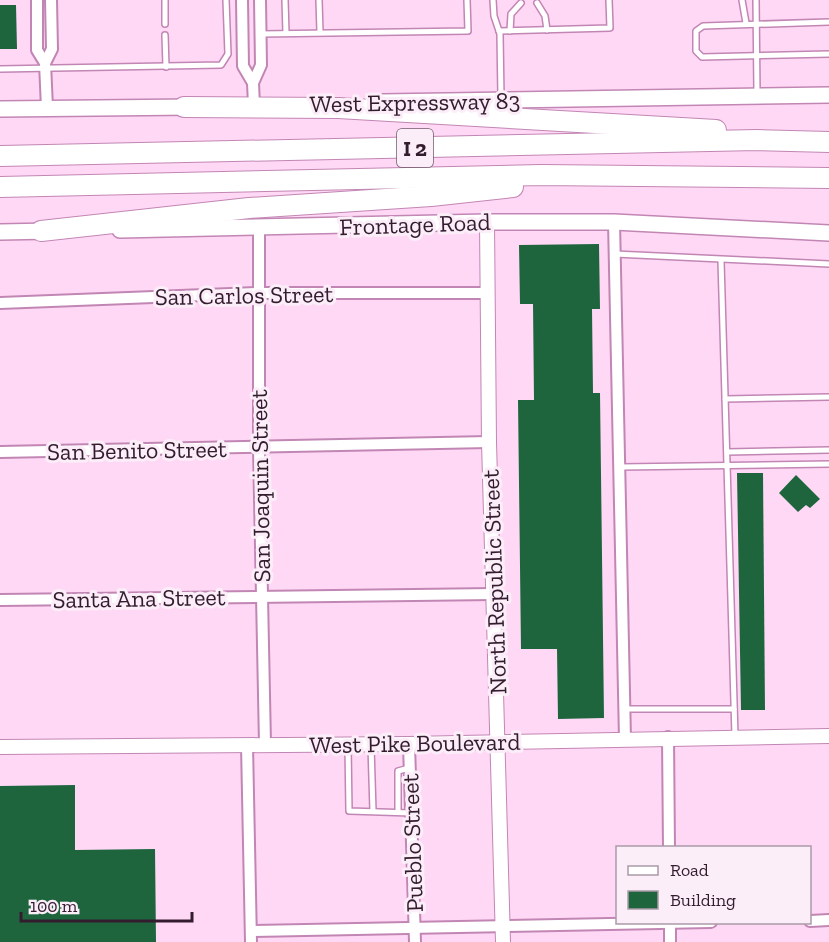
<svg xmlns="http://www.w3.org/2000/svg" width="829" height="942" font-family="'Zilla Slab',serif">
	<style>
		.building { fill: #1e653e }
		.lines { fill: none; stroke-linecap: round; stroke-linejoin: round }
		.service-casing { stroke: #c286b4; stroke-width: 8 }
		.minor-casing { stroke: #c286b4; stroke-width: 14 }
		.tertiary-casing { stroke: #c286b4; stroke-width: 16 }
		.secondary-casing { stroke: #c286b4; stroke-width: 18 }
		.motorway-casing { stroke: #c286b4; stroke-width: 22 }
		.service { stroke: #fff; stroke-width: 5 }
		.minor { stroke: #fff; stroke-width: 10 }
		.tertiary { stroke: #fff; stroke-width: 14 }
		.secondary { stroke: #fff; stroke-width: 15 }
		.motorway { stroke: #fff; stroke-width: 20 }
		.labels { text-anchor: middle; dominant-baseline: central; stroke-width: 6; stroke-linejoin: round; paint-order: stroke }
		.shield { fill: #fbeef8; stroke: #705b6b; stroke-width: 1.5 }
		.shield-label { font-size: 22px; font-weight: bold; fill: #341c2f }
		.street-label { font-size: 24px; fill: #341c2f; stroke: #fbeef8 }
	</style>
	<rect width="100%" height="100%" fill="#ffd8f5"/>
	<!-- building -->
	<g class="building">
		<polygon points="0,5 16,5 17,49 0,49"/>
		<polygon points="599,244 600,309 592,309 593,393 600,393 604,718 558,719 557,649 521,649 518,400 534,400 533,304 520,304 519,245"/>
		<polygon points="737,473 763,473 765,710 741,710"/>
		<polygon points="796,475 820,499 810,508 806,505 798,512 779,493"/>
		<polygon points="75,785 75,850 155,849 156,942 0,942 0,786"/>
	</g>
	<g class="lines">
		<defs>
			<g id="service">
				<polyline points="165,0 165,24"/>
				<polyline points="285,0 286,33"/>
				<polyline points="319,0 320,32"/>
				<polyline points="493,0 494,16 500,34 501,98"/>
				<polyline points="742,0 746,23"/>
				<polyline points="756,0 757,93"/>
				<polyline points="537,3 545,16 547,30"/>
				<polyline points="829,22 703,26 696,31 696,51 702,57 829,54"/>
				<polyline points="499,31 610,28 609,0"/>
				<polyline points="510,31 511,14 521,3"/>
				<polyline points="261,34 468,31 467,0"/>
				<polyline points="165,35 166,67"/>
				<polyline points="0,69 221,65 228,54 226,0"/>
				<polyline points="615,254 829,264"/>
				<polyline points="721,261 735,736"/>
				<polyline points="725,399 829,397"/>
				<polyline points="727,452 829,450"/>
				<polyline points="621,467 829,464"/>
				<polyline points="624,709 734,709"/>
				<polyline points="348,746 349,811 411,813"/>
				<polyline points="371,746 373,811"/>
				<polyline points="398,811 398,771 409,768"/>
			</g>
			<g id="minor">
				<polyline points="37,0 37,50 45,63"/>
				<polyline points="242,0 243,66 253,83"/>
				<polyline points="254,105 253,83 261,65 260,0"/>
				<polyline points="47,108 45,63 52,49 51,0"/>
				<polyline points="614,222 625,739"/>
				<polyline points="259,229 259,448 265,744"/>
				<polyline points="0,303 258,293 487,293"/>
				<polyline points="0,452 489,442"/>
				<polyline points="0,600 494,594"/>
				<polyline points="668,737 669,848"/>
				<polyline points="409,744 415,942"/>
				<polyline points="247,745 251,942"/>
				<polyline points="810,921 829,920"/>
				<polyline points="670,922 670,942"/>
				<polyline points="251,931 711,922"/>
			</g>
			<g id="tertiary">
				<polyline points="487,222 489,442 503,942"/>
				<polyline points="0,747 409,744 829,736"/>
			</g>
			<g id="secondary">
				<polyline points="382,102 829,95"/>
				<polyline points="0,109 193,107"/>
				<polyline points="120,230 487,222 614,222 829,233"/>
				<polyline points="0,232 51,231"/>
			</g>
			<g id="motorway">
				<polyline points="184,107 338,108 716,130"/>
				<polyline points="0,156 757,140 829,142"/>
				<polyline points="0,187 541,175 829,178"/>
				<polyline points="41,231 249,208 431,196 513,187"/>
			</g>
		</defs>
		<!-- service casing -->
		<use href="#service" class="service-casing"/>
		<!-- minor casing -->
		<use href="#minor" class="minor-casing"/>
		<!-- tertiary casing -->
		<use href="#tertiary" class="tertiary-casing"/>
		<!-- secondary casing -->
		<use href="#secondary" class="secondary-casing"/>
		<!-- motorway casing -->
		<use href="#motorway" class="motorway-casing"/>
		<!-- service -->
		<use href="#service" class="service"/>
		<!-- minor -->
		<use href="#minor" class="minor"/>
		<!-- tertiary -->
		<use href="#tertiary" class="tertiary"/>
		<!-- secondary -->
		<use href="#secondary" class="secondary"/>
		<!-- motorway -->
		<use href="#motorway" class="motorway"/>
	</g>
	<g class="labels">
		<!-- shield labels -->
		<rect class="shield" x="397" y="129" width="36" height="38" rx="4.5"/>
		<g class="shield-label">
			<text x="415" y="148">I 2</text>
		</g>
		<!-- street labels -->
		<g class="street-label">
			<text transform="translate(415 102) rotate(-1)">West Expressway 83</text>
			<text transform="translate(415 224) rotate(-2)">Frontage Road</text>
			<text transform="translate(244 295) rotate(-1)">San Carlos Street</text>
			<text transform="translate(137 450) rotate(-1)">San Benito Street</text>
			<text transform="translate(260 486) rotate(-91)">San Joaquin Street</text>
			<text transform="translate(494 582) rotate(-92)">North Republic Street</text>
			<text transform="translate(139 598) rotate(-1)">Santa Ana Street</text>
			<text transform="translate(415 743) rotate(-1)">West Pike Boulevard</text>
			<text transform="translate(412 843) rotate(-92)">Pueblo Street</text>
		</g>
	</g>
	<!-- legend -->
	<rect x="616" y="846" width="195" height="78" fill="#fbeef8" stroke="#ab9aa8" stroke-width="1.5"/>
	<rect x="628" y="866" width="30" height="9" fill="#ffffff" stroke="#ab9aa8" stroke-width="1.5"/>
	<text x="670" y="876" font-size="18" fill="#341c2f">Road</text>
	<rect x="628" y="891" width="30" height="18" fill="#1e653e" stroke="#ab9aa8" stroke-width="1.5"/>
	<text x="670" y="906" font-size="18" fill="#341c2f">Building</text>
	<!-- scale -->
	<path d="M21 912v9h171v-9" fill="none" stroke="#341c2f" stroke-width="3"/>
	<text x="30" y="912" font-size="18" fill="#341c2f" stroke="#fbeef8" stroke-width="4.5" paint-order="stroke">100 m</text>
</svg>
